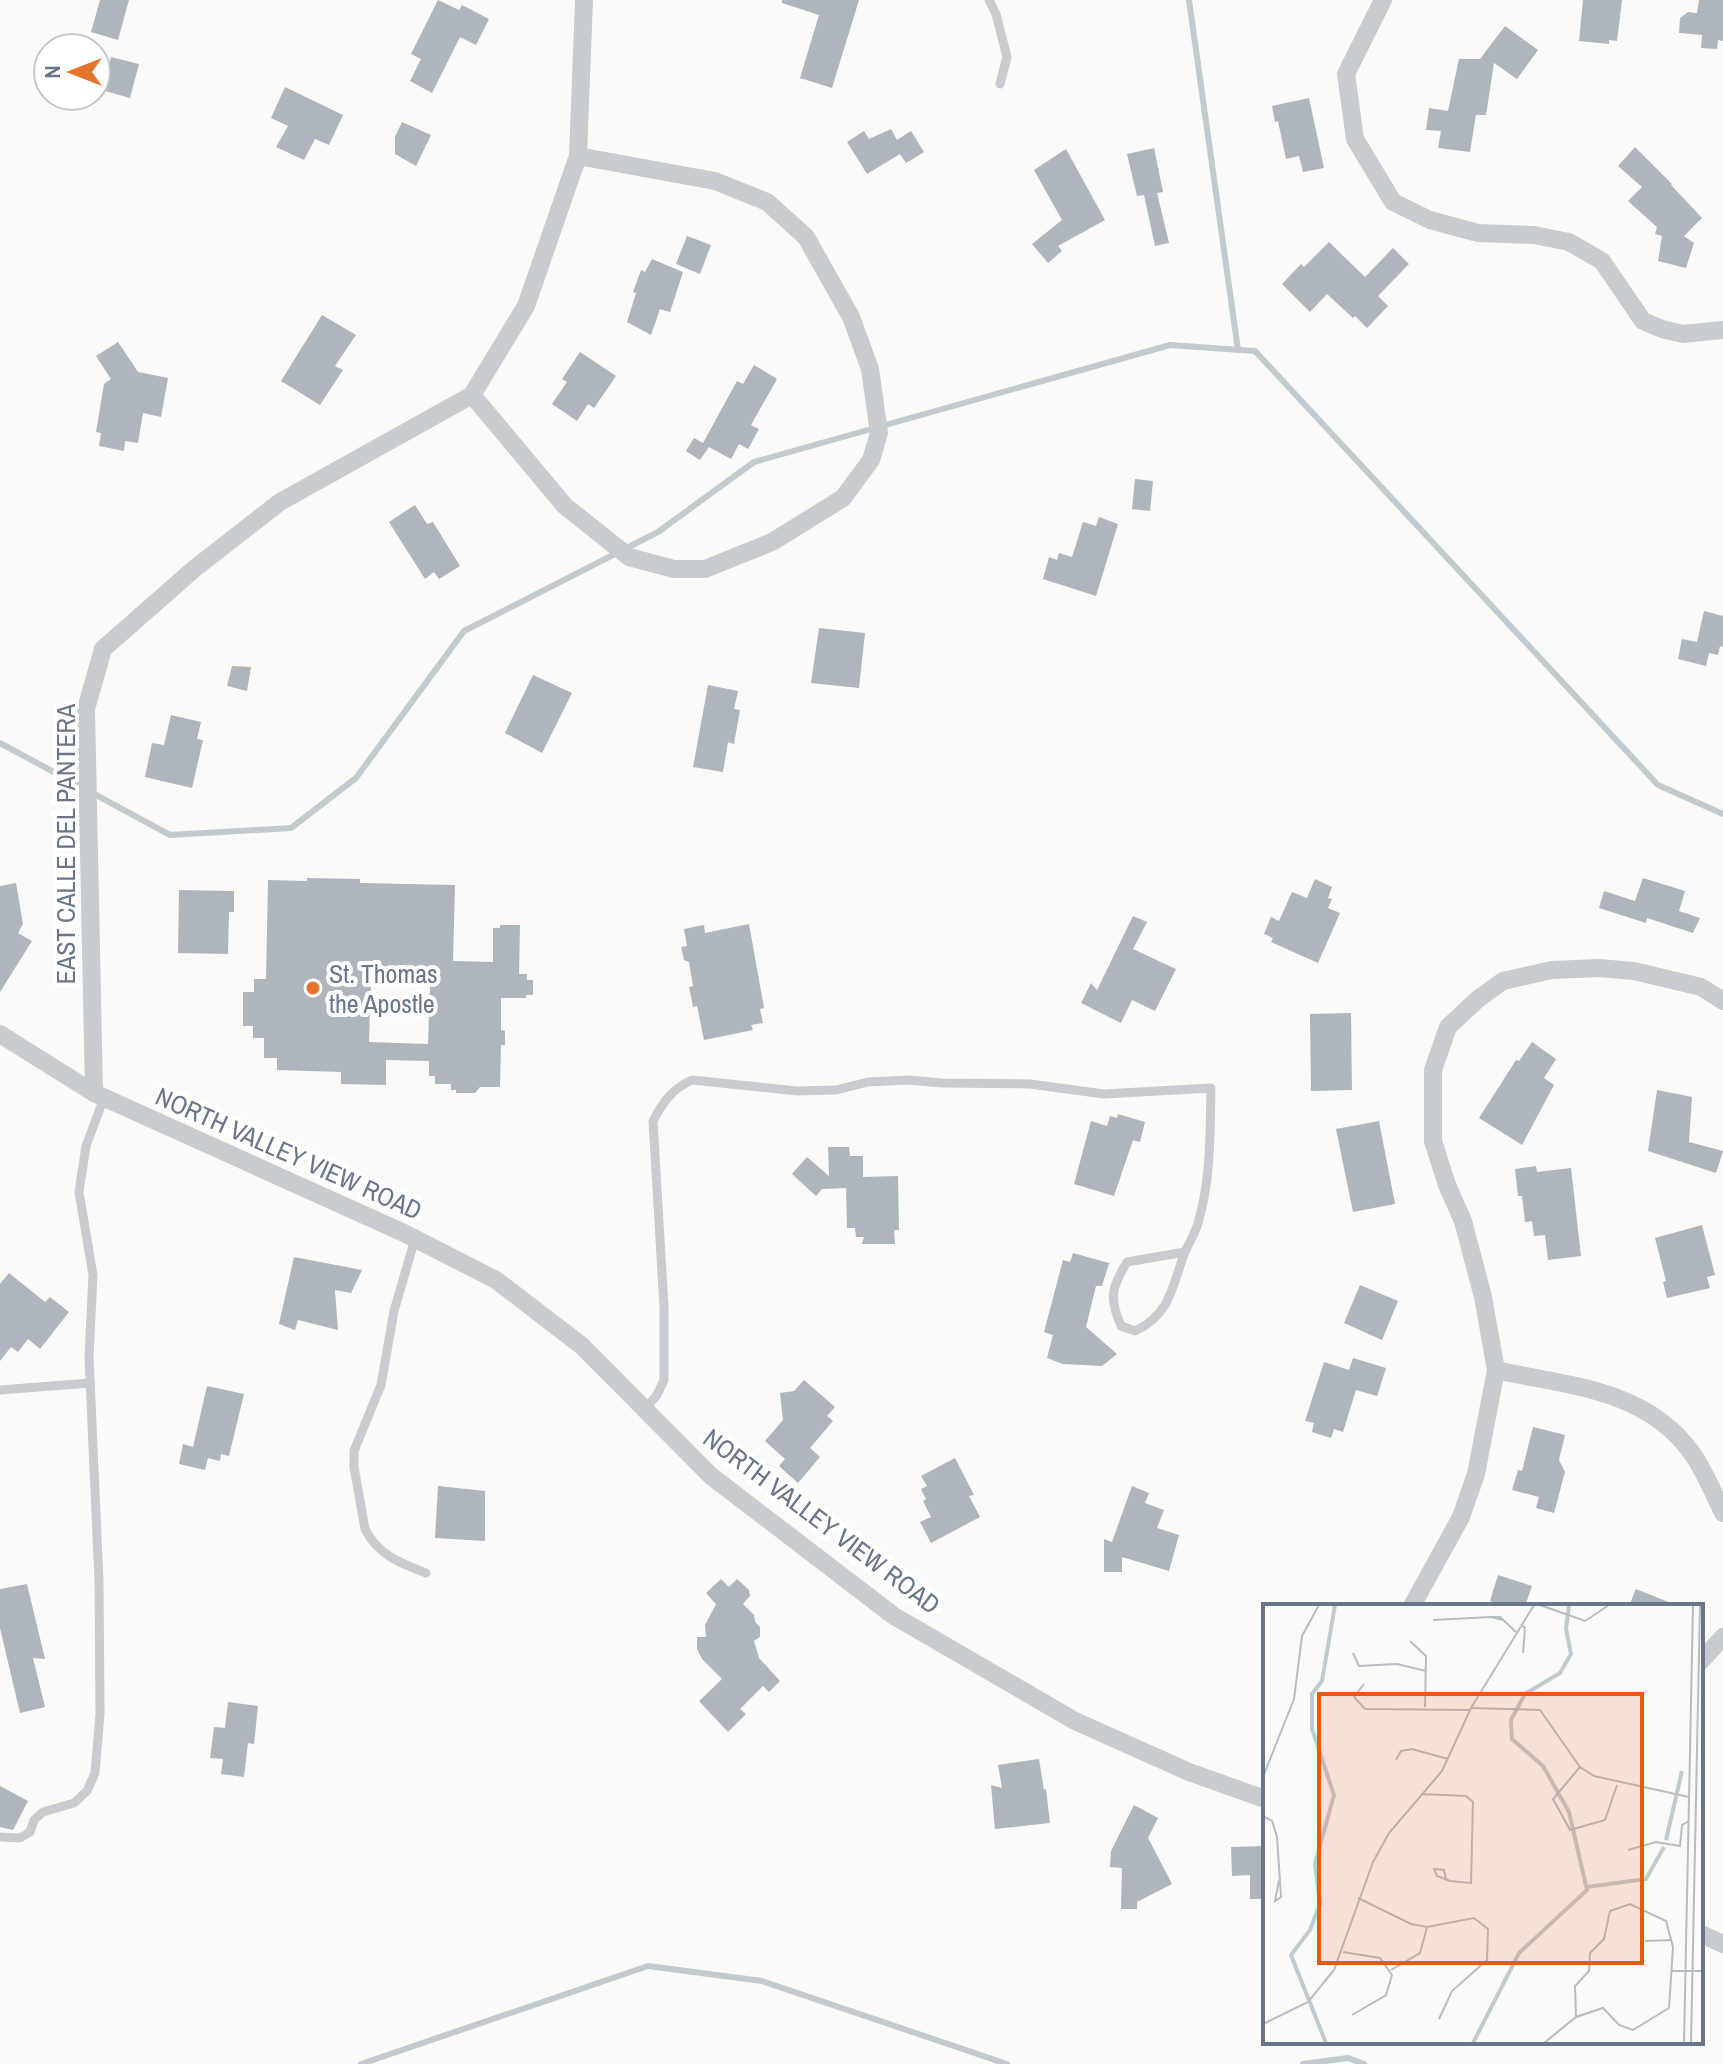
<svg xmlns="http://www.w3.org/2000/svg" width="1723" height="2064" font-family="'Archivo Narrow',sans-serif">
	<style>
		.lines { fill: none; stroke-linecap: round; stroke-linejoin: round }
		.stream { stroke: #c1cacf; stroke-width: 6 }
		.building { fill: #afb5bd; fill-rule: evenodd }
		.service { stroke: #c8cbcf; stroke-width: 9 }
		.minor { stroke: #c8cbcf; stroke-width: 18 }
		.poi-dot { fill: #e5722d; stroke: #fff; stroke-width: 3 }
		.labels { text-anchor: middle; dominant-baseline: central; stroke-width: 8; stroke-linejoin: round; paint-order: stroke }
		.street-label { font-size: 26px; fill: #697689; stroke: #fff }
		.poi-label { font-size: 26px; fill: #697689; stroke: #fff; text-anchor: start }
		.inset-river { fill: none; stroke: #c1cacf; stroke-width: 4 }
		.inset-road { fill: none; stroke: #b7bdc5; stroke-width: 2 }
		.view { fill: #e8590c; fill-opacity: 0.15; stroke: #e8590c; stroke-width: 4 }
		.inset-edge { fill: none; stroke: #697689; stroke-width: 4 }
	</style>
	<rect width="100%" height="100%" fill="#fafaf8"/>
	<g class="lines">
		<!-- stream -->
		<g class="stream">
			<polyline points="1189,0 1238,350"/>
			<polyline points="0,743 170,835 291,828 356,778 464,631 658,532 754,462 1170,345 1255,351 1658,785 1723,814"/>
			<polyline points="361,2064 648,1966 762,1981 1007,2064"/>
			<polyline points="1303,2064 1348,2058 1364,2064"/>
		</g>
	</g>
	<!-- building -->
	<g class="building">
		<polygon points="100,0 129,0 118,40 91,32"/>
		<polygon points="438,0 459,10 462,5 489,19 476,45 460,37 432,93 410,81 421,59 411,54"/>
		<polygon points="782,0 859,0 832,88 800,78 819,15 782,3"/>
		<polygon points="1583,0 1622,0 1617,41 1609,40 1609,44 1579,41"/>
		<polygon points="1699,0 1723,0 1723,41 1718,40 1717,49 1701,48 1702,35 1679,33 1680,18 1688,12 1697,13"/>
		<polygon points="1505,26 1538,50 1517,79 1494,63 1486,115 1476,115 1470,152 1438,148 1441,131 1426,130 1429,108 1448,111 1459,59 1480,59"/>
		<polygon points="111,57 139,64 130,98 102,90"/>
		<polygon points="285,87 343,115 329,145 315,139 304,160 276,147 288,126 271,118"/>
		<polygon points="1309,98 1324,168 1303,172 1299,156 1286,159 1278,121 1275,122 1272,106"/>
		<polygon points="402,122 431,135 416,166 395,154 395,137"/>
		<polygon points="891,129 897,140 911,131 924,152 906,163 900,154 867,174 847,142 864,131 869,139"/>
		<polygon points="1635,147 1672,184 1671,185 1702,218 1684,236 1694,243 1686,268 1658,261 1662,236 1655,234 1657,227 1628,201 1642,187 1618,166"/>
		<polygon points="1154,148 1163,192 1157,193 1169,243 1155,246 1144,195 1137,196 1127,154"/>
		<polygon points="1066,149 1105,220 1058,246 1062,251 1048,263 1032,244 1062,220 1034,170"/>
		<polygon points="687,236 711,245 700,274 676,264"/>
		<polygon points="1329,242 1365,277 1393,248 1409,264 1378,296 1388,306 1367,328 1355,316 1353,318 1327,294 1310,312 1282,284 1301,264 1304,267"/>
		<polygon points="652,259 683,272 670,312 660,309 651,335 627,322 636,293 633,292 641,270 645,272"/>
		<polygon points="322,315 356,335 335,366 343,370 320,405 281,381"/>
		<polygon points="118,342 138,372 168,378 161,417 143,413 138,443 125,441 124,451 99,446 101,433 96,432 104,384 111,379 96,356"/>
		<polygon points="580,352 616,376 594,408 588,404 577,421 552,404 567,382 562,379"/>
		<polygon points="754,365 777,379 751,425 759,429 748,449 739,444 731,459 709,447 700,460 686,451 694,438 703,443 737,381 743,384"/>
		<polygon points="1135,479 1153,481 1150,511 1132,509"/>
		<polygon points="415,505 427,524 433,522 460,566 439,579 434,572 425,579 389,522"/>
		<polygon points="1099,517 1118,524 1096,596 1043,579 1049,557 1057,560 1059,553 1072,557 1083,522 1096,526"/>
		<polygon points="1704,611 1723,616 1723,647 1720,646 1718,655 1709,653 1706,666 1678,659 1682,639 1697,642"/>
		<polygon points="819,628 865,633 859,688 811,683"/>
		<polygon points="232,666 251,667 247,691 227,686"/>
		<polygon points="533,675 572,693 542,753 505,733"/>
		<polygon points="708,685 738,691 734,709 740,710 734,744 728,742 723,772 693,767"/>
		<polygon points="171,715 201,722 197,739 203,740 192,788 145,777 152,743 164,745"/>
		<path d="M307 878 360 879V883L455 885 453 961 493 962V928H500V925H520L519 974H527V980H533V995H526V998H501V1030L505 1031V1045H501L500 1087H480L475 1093H456V1090H451V1084H435V1076H429V1061L386 1060V1085L341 1084V1072L277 1070V1058H264V1038H253V1026H243V992H254V979H266L268 880 307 881ZM371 983 430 985 428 1044 369 1042Z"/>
		<polygon points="1643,878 1685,891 1679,911 1700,918 1693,933 1647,918 1646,923 1599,908 1604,891 1635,901"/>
		<polygon points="1315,879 1332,887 1328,898 1332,899 1328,908 1340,913 1318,963 1271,942 1273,938 1264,934 1271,917 1279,921 1292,892 1307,898"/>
		<polygon points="16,883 23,924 18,933 32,941 0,992 0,886"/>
		<polygon points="179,890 234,891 234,912 229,912 228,954 178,953"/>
		<polygon points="1133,916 1147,922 1133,949 1176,969 1155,1011 1132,1000 1121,1023 1081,1003 1091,983 1097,990"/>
		<polygon points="749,924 764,1008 760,1009 763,1023 751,1025 753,1030 704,1040 697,1006 693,1007 689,987 693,986 689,962 684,960 681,947 687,946 684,929 704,925 705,933"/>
		<polygon points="1351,1013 1352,1090 1311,1091 1310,1014"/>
		<polygon points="1532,1042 1556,1059 1544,1078 1554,1085 1522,1145 1479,1118 1516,1060 1519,1061"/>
		<polygon points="1657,1090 1692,1097 1689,1142 1723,1151 1716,1173 1648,1151"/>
		<polygon points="1118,1114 1145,1122 1140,1142 1133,1140 1114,1196 1074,1184 1091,1121 1107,1126 1110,1116 1117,1118"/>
		<polygon points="1379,1121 1395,1204 1353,1212 1336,1129"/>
		<polygon points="828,1147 849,1147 850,1156 863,1156 863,1177 898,1176 899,1230 894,1230 895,1244 862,1244 864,1237 856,1237 855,1228 847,1228 846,1188 822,1189 816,1196 792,1174 807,1157 829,1176"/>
		<polygon points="1536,1166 1537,1172 1571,1168 1581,1256 1548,1260 1545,1235 1534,1236 1532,1221 1525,1222 1522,1196 1518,1196 1515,1169"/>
		<polygon points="1702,1225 1715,1275 1707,1277 1710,1288 1667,1298 1663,1282 1666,1281 1655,1238"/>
		<polygon points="1073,1253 1109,1263 1102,1286 1096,1286 1086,1327 1117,1354 1102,1366 1063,1364 1047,1358 1053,1335 1044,1332 1063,1260 1070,1262"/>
		<polygon points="294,1257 362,1270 351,1293 335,1290 338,1330 298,1320 295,1330 279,1324"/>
		<polygon points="9,1273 45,1302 50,1297 69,1312 40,1349 28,1339 18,1352 11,1347 0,1361 0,1284"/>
		<polygon points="1360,1285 1398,1301 1382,1340 1344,1323"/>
		<polygon points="1353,1358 1386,1368 1377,1396 1356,1390 1343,1432 1334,1429 1331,1438 1312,1432 1314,1423 1305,1421 1324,1362 1349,1370"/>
		<polygon points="804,1380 835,1407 827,1416 833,1421 810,1448 820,1457 798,1483 779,1466 785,1459 765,1441 783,1420 780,1393 794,1391"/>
		<polygon points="207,1386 244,1394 229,1456 221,1454 220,1461 208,1458 205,1470 179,1464 183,1444 193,1447"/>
		<polygon points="1533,1427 1565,1435 1559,1460 1565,1472 1554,1513 1536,1508 1539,1497 1512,1490 1518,1470 1522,1471"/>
		<polygon points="955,1458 974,1495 969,1496 980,1517 931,1543 920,1522 931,1517 923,1501 926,1499 921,1489 927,1486 921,1476"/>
		<polygon points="438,1486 485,1491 485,1541 435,1538"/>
		<polygon points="1132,1486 1149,1493 1145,1503 1164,1510 1157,1528 1179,1535 1169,1571 1122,1557 1122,1572 1104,1572 1104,1539 1112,1542"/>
		<polygon points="1498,1575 1532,1586 1525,1606 1505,1606 1490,1601"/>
		<polygon points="721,1579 729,1587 737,1579 749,1590 750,1596 743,1604 754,1615 755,1622 760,1627 760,1637 754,1641 759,1658 780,1681 769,1692 763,1686 740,1709 746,1714 728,1732 699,1701 722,1679 702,1659 697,1649 697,1637 706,1637 705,1625 716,1604 706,1593"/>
		<polygon points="27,1584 45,1659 33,1658 45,1707 20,1713 0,1628 0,1589"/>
		<polygon points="1636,1589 1676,1605 1676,1606 1629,1606"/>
		<polygon points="228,1702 258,1706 254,1744 248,1743 244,1777 221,1774 223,1759 210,1758 214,1727 225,1728"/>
		<polygon points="1039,1759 1044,1790 1046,1789 1050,1823 995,1829 991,1785 1002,1788 998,1765"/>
		<polygon points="0,1786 28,1801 13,1830 0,1827"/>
		<polygon points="1134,1805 1158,1818 1148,1838 1172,1884 1137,1902 1137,1909 1121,1909 1122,1868 1110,1867 1111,1851"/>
		<polygon points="1265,1846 1265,1899 1250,1899 1250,1875 1232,1876 1231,1847"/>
	</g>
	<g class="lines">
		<!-- service -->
		<g class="service">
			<polyline points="989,0 996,14 1007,57 1000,84"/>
			<path d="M415 1239 394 1311 381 1385 354 1451V1467L365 1529C378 1555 400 1563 426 1573"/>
			<polyline points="0,1390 90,1383"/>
			<path d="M645 1409 657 1395 664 1380V1307L653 1121C663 1102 672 1089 692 1080L797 1091 836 1090 868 1082 908 1080 942 1083 1030 1084 1104 1094 1211 1088C1210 1132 1211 1181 1198 1223 1195 1235 1187 1245 1183 1257 1172 1289 1169 1315 1135 1331L1121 1326C1109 1298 1111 1288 1127 1262L1185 1252"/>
			<polyline points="0,1837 20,1838 30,1832 34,1820 43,1812 74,1803 87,1791 95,1773 100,1714 99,1580 89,1357 93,1275 79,1192 86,1146 104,1098"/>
		</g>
		<!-- minor -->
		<g class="minor">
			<polyline points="1383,0 1346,74 1355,139 1393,202 1430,220 1478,233 1534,235 1569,242 1602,261 1643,321 1662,329 1683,334 1723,330"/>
			<polyline points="472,395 565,506 629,557 674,569 705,569 772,542 843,498 871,460 879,433 870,369 851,317 806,237 767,202 715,181 578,156"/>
			<polyline points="0,1034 94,1093 404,1233 496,1280 582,1346 711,1476 894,1616 1075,1721 1189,1772 1265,1799"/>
			<polyline points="94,1093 86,709 103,649 194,569 280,502 472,395 526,306 578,156 584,0"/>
			<path d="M1496 1370C1566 1386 1645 1388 1691 1452 1704 1469 1713 1493 1723 1513"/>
			<polyline points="1412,1606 1461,1517 1476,1474 1496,1370 1483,1297 1463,1221 1447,1185 1433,1141 1433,1070 1448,1027 1478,999 1503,981 1552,970 1599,968 1634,971 1701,987 1723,1001"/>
			<polyline points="1701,1661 1723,1637"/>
			<polyline points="1701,1934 1723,1944"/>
		</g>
	</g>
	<!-- markers -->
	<circle class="poi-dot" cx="313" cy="988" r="8"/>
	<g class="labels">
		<!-- street labels -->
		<g class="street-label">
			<text transform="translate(65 844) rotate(-90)">EAST CALLE DEL PANTERA</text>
			<text transform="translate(289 1153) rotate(24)">NORTH VALLEY VIEW ROAD</text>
			<text transform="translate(822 1521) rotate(37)">NORTH VALLEY VIEW ROAD</text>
		</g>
		<!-- poi labels -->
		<g class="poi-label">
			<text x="329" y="973">St. Thomas<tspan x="329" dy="30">the Apostle</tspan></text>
		</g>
	</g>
	<!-- overview -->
	<g transform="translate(1263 1604)">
		<rect width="440" height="440" fill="#fafaf8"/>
		<path class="inset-river" d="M403 236 419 167M324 283 383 275 401 243M63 439 28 351 47 326 57 300 52 260 71 191 49 125V90L59 77 72 1M210 439 256 349 324 286 306 208 280 162 249 135 248 116 262 90 297 69 308 50 303 25 306 1"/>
		<path class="inset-road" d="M277 1 322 17 346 1M170 16 228 13M240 16 228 13H237L253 28M258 20 262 24 260 49M147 37 163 52 162 103M90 49 96 62 134 60 163 67M101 80 91 93 102 105 207 106M209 104 277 106 317 163 331 172 426 193M133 156 138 147 149 145 185 155M317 163 290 195 307 226 342 216 354 181M0 173 31 95 39 32 56 1M158 190 203 192 210 198 208 279 187 277 174 272 171 265 181 266 183 275M0 212 9 217 14 233 18 293 12 297 16 276M365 246 393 238 417 242 419 221 426 217M95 294 148 320 164 323 211 314 225 325 224 356 189 387 176 415M382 337 409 336M80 348 117 354 129 371 123 391 89 411M128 366 157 349 164 323M409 367H440M0 420 45 398 71 366 110 258 126 229 179 167 208 104 271 1M281 439 313 413 340 404 356 421 370 426 406 404 410 343 403 317 367 300 347 307 341 335 327 349 326 367 312 382 313 413M421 439 430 1M428 439 437 1"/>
		<path class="view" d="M56 90H379V359H56Z"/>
		<rect width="440" height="440" class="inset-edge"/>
	</g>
	<!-- north arrow -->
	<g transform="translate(72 72) rotate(270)"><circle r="38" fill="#ffffff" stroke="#c3c8d0" stroke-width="2"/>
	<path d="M0-6L14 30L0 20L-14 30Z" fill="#e5722d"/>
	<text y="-12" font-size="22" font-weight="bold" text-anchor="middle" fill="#697689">N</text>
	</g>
</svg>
